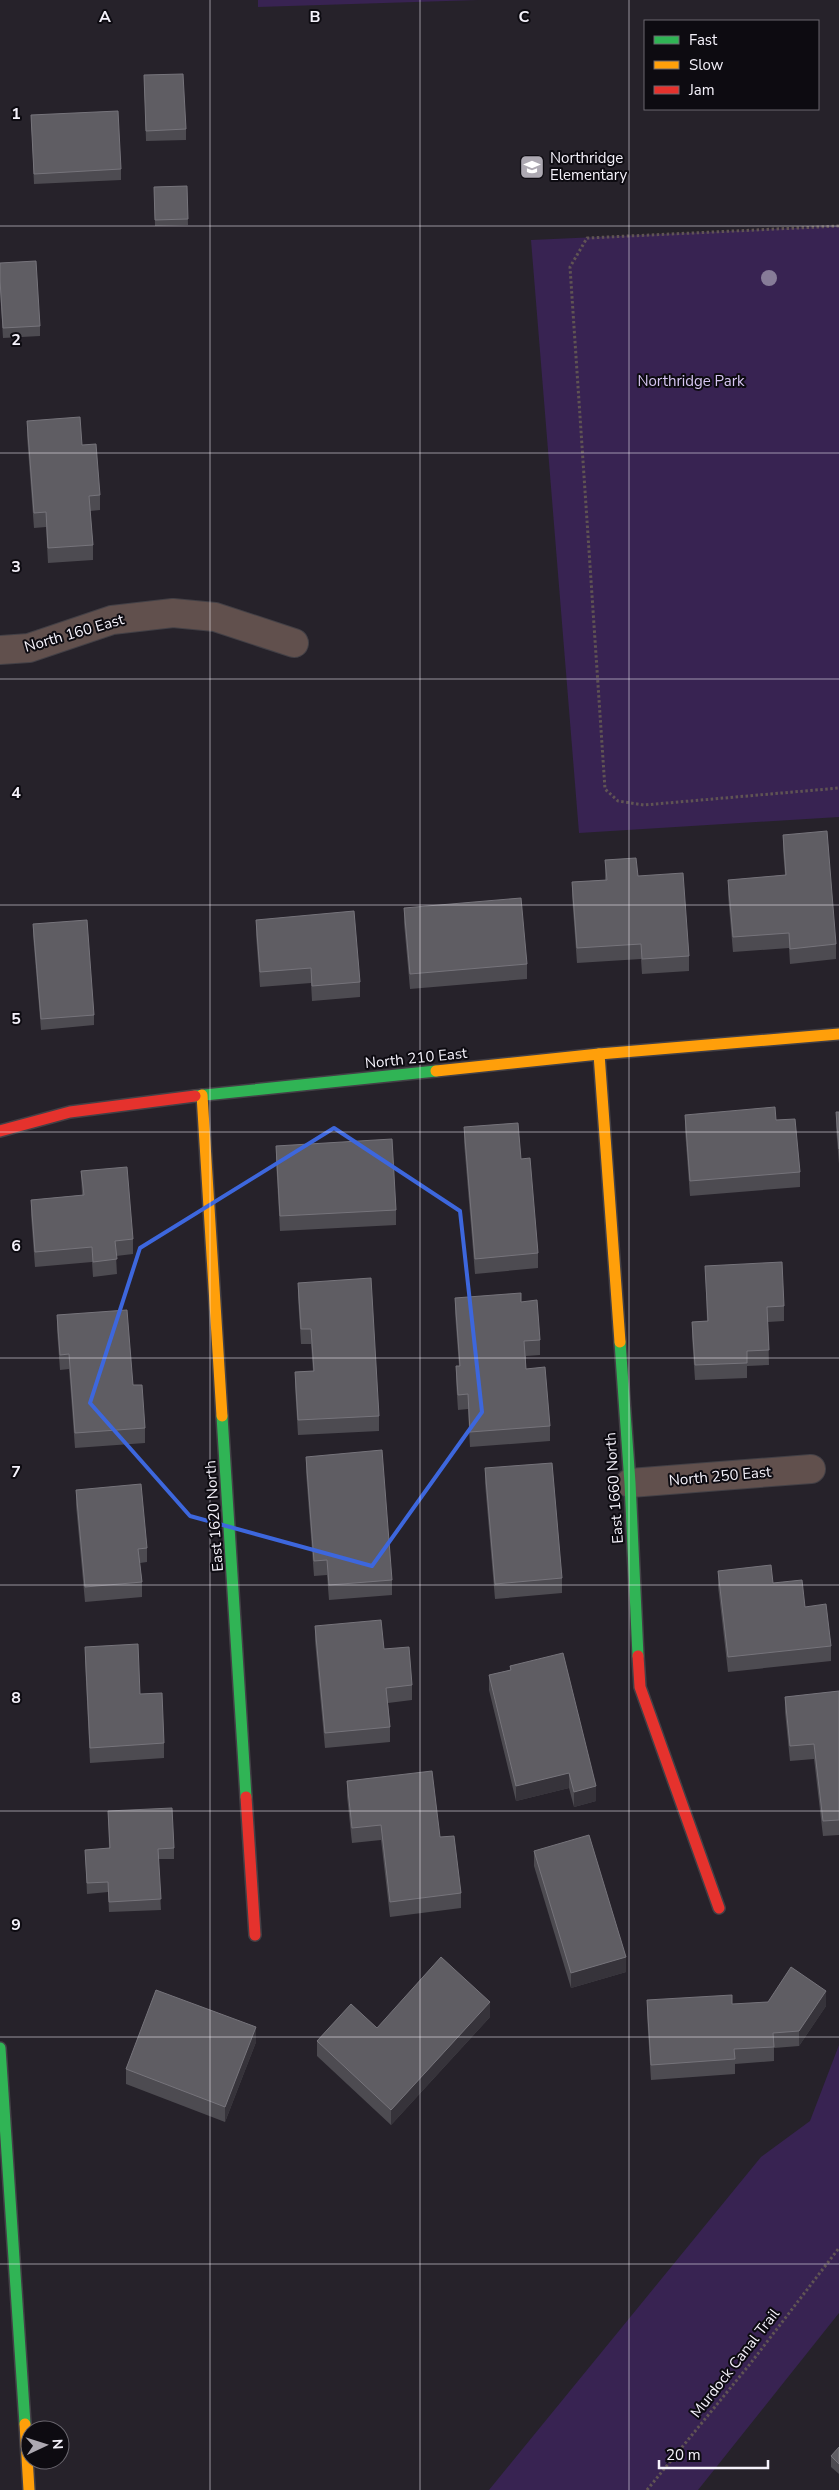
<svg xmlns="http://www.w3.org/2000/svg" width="839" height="2490" font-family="'Nunito Sans',sans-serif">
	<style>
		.green { fill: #382352 }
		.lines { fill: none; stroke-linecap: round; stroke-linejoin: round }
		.street-casing { stroke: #434046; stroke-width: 30 }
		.fast-casing { stroke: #434046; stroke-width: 14 }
		.slow-casing { stroke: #434046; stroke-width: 14 }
		.jam-casing { stroke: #434046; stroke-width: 14 }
		.path { stroke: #605454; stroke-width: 3; stroke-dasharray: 2.5 2.5; stroke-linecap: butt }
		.street { stroke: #61504d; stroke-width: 28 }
		.fast { stroke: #30b455; stroke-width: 11 }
		.slow { stroke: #ff9f0a; stroke-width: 11 }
		.jam { stroke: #e5322d; stroke-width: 11 }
		.tree { fill: #877c98 }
		.wall { fill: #4d4b51 }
		.shaded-wall { fill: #36333a }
		.building { fill: #5f5d63; stroke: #76747b }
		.marked { fill: none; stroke: #3d67dd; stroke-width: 4; stroke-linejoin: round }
		.grid { fill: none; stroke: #f5f2fb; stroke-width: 1; stroke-opacity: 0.55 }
		.labels { text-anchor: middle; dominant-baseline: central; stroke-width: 4; stroke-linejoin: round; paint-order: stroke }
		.poi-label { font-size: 15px; fill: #f5f2fb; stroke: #0d0b11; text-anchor: start }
		.park-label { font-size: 15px; fill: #d7c6f2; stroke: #0d0b11 }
		.street-label { font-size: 15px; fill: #f5f2fb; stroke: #0d0b11 }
		.grid-label { font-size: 16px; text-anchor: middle; font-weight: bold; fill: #f5f2fb; stroke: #0d0b11; stroke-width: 4; stroke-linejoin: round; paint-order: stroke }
	</style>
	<rect width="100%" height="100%" fill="#26222a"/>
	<!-- green -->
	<g class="green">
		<polygon points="258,0 478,0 258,7"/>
		<polygon points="839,226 839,817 579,833 531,240"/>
		<polygon points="839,2045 839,2313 698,2490 489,2490 761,2157 810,2121"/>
	</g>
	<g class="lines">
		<defs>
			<g id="street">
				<polyline points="0,650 29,648 112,620 173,613 215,617 294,643"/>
				<polyline points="630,1483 811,1469"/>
			</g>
			<g id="fast">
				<polyline points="195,1096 436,1071"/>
				<polyline points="620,1342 630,1483 638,1656"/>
				<polyline points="222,1416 246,1797"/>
				<polyline points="0,2048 25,2424"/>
			</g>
			<g id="slow">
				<polyline points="599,1054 620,1342"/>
				<polyline points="436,1071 599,1054 839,1034"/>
				<polyline points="202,1095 222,1416"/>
				<polyline points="25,2424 29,2490"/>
			</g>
			<g id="jam">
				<polyline points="0,1131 70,1112 195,1096"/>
				<polyline points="638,1656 640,1687 719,1908"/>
				<polyline points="246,1797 255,1935"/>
			</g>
		</defs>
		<!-- street casing -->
		<use href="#street" class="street-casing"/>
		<!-- fast casing -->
		<use href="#fast" class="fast-casing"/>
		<!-- slow casing -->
		<use href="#slow" class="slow-casing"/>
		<!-- jam casing -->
		<use href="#jam" class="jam-casing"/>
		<!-- path -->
		<g class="path">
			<polyline points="839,226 587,238 570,267 605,789 618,801 644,805 839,788"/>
			<polyline points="647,2490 750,2364 839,2248"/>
		</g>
		<!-- street -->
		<use href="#street" class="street"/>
		<!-- fast -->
		<use href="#fast" class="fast"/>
		<!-- slow -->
		<use href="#slow" class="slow"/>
		<!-- jam -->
		<use href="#jam" class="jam"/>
	</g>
	<!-- trees -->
	<circle class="tree" cx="769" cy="278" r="8"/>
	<!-- wall -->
	<g class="wall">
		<polygon points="144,75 186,129 186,140 146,141"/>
		<polygon points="31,115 121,169 121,180 34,184"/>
		<polygon points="187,186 188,225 155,226 154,187"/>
		<polygon points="0,263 40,326 40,336 3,338 0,291"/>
		<polygon points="27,421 82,445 100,495 100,510 90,511 93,545 93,560 48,563 46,527 34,528 27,436"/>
		<polygon points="783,835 836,944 836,959 790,964 789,948 733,952 728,895 728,880 785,875 783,850"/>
		<polygon points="605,860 638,876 689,956 689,971 642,974 641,959 577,963 572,896 572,882 605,880"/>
		<polygon points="404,908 527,964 527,979 410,989 404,923"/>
		<polygon points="256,920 360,982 360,997 312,1001 311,983 260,987 256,935"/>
		<polygon points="33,924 94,1015 94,1025 41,1030 33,935"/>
		<polygon points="836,1112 839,1112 839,1164 836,1127"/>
		<polygon points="685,1115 776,1120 800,1172 800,1187 690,1196 685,1130"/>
		<polygon points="464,1127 521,1159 538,1253 538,1268 475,1274 464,1142"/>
		<polygon points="276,1146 396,1210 396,1225 280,1231 276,1161"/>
		<polygon points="81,1171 133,1239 133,1254 116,1256 117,1274 93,1277 92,1262 35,1267 31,1215 31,1200 82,1195"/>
		<polygon points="705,1266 784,1306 784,1321 768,1322 769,1365 747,1366 747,1378 695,1380 692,1337 692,1322 707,1321"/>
		<polygon points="298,1283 379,1416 379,1431 298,1435 295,1387 295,1372 313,1371 311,1344 301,1344 298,1298"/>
		<polygon points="455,1298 521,1302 540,1340 540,1355 526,1356 526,1369 550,1426 550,1441 470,1447 468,1409 458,1410 456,1381 456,1366 459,1366 455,1313"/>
		<polygon points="57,1315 145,1428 145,1443 75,1448 69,1369 60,1370 57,1330"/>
		<polygon points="306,1457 392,1580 392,1595 329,1600 327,1575 314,1576 306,1472"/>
		<polygon points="485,1468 562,1578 562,1593 495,1599 485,1483"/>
		<polygon points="76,1490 147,1548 147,1562 140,1563 142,1582 142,1597 85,1602 76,1505"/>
		<polygon points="718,1571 773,1583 805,1607 831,1646 831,1661 728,1672 718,1586"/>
		<polygon points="315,1626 384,1649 412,1685 412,1700 388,1703 390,1727 390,1742 325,1748 315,1641"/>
		<polygon points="85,1647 164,1743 164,1758 90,1763 85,1662"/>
		<polygon points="510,1666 596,1801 574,1807 569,1788 516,1801 489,1690 489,1675 510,1670"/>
		<polygon points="839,1691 839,1835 823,1836 814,1759 790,1761 785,1712 785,1697"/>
		<polygon points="347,1781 440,1837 461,1893 461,1908 390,1917 381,1840 352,1843 347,1796"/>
		<polygon points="108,1811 174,1848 174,1859 158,1859 161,1910 109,1912 108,1892 87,1894 85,1850 109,1848"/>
		<polygon points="534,1851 626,1972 571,1988 534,1866"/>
		<polygon points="647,2000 732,2004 826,2006 799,2046 774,2048 774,2061 735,2064 735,2074 651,2080 647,2015"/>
		<polygon points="490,2017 391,2125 317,2056 317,2041"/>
		<polygon points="256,2042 225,2122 126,2084 126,2069"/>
		<polygon points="839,2447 839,2474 831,2467 831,2456"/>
	</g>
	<!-- shaded-wall -->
	<g class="shaded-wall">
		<polygon points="569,1773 569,1788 516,1801 516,1786"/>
		<polygon points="596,1786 596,1801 574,1807 574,1792"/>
		<polygon points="626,1957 626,1972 571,1988 571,1973"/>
		<polygon points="826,1991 826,2006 799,2046 799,2031"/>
		<polygon points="490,2002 490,2017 391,2125 391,2110"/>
		<polygon points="256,2027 256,2042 225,2122 225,2107"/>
	</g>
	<!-- building -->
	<g class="building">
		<polygon points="183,74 186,129 146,131 144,75"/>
		<polygon points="118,111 121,169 34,174 31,115"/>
		<polygon points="187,186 188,219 155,220 154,187"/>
		<polygon points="36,261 40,326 3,328 0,280 0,263"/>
		<polygon points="80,417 82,445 96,444 100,495 89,496 93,545 48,548 46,512 34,513 27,421"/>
		<polygon points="827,831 836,944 790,949 789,933 733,937 728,880 786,875 783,835"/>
		<polygon points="636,858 638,876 683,873 689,956 642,959 641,944 577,948 572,882 607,880 605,860"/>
		<polygon points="521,898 527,964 410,974 404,908"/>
		<polygon points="354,911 360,982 312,986 311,968 260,972 256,920"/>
		<polygon points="87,920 94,1015 41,1019 33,924"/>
		<polygon points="775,1107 776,1120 795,1119 800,1172 690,1181 685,1115"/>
		<polygon points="836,1112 839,1112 839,1149"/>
		<polygon points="518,1123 521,1159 530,1158 538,1253 475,1259 464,1127"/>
		<polygon points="392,1139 396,1210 280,1216 276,1146"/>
		<polygon points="127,1167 133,1239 115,1241 117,1259 93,1262 92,1247 35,1252 31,1200 84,1195 81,1171"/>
		<polygon points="782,1262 784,1306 767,1307 769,1350 747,1351 747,1363 695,1365 692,1322 708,1321 705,1266"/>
		<polygon points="371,1278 379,1416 298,1420 295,1372 314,1371 311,1329 301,1329 298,1283"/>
		<polygon points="521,1293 521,1302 537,1300 540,1340 524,1341 526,1369 545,1367 550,1426 470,1432 468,1394 458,1395 456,1366 460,1366 455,1298"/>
		<polygon points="127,1310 133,1385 142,1385 145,1428 75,1433 69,1354 60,1355 57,1315"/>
		<polygon points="382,1450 392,1580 329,1585 327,1560 314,1561 306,1457"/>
		<polygon points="552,1463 562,1578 495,1584 485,1468"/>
		<polygon points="141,1484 147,1548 138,1549 142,1582 85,1587 76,1490"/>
		<polygon points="771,1565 773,1583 802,1580 805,1607 826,1604 831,1646 728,1657 718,1571"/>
		<polygon points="381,1620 384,1649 409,1647 412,1685 386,1688 390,1727 325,1733 315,1626"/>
		<polygon points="138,1644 140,1694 162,1693 164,1743 90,1748 85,1647"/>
		<polygon points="563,1653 596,1786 574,1792 569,1773 516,1786 489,1675 511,1670 510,1666"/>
		<polygon points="839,1691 839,1820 823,1821 814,1744 790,1746 785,1697"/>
		<polygon points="432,1771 440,1837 454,1836 461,1893 390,1902 381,1825 352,1828 347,1781"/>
		<polygon points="172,1808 174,1848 158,1849 161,1899 109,1902 108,1882 87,1883 85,1850 110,1848 108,1811"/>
		<polygon points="589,1835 626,1957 571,1973 534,1851"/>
		<polygon points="441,1957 490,2002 391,2110 317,2041 351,2004 377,2028"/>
		<polygon points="791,1967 826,1991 799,2031 773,2033 774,2047 734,2049 735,2059 651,2065 647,2000 732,1995 732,2004 768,2002"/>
		<polygon points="156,1990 256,2027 225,2107 126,2069"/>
		<polygon points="839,2447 839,2464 831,2456"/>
	</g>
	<!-- marked area -->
	<path class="marked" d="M334 1128 460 1211 482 1412 372 1566 190 1516 90 1403 140 1248Z"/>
	<!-- grid -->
	<path class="grid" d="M210 0V2490M420 0V2490M629 0V2490M0 226H839M0 453H839M0 679H839M0 905H839M0 1132H839M0 1358H839M0 1585H839M0 1811H839M0 2037H839M0 2264H839"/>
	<!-- icons -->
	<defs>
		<symbol id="school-square" viewBox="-11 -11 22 22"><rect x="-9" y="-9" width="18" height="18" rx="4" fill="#ada9b2" stroke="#0d0b11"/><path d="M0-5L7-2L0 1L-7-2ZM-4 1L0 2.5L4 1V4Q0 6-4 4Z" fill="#fff"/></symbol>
	</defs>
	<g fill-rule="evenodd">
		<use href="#school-square" x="518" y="153" width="28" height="28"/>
	</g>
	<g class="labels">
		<!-- poi labels -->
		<g class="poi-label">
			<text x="550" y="158">Northridge<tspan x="550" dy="17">Elementary</tspan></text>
		</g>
		<!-- park labels -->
		<g class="park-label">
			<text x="691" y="381">Northridge Park</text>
		</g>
		<!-- street labels -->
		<g class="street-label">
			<text transform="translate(74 633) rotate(-16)">North 160 East</text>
			<text transform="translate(416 1058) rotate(-6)">North 210 East</text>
			<text transform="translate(720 1476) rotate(-5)">North 250 East</text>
			<text transform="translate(614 1488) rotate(-94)">East 1660 North</text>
			<text transform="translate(214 1516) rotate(-94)">East 1620 North</text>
			<text transform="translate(735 2363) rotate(-52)">Murdock Canal Trail</text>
		</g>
	</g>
	<g class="grid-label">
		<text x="105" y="22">A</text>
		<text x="315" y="22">B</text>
		<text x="524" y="22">C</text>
		<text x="16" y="119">1</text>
		<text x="16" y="345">2</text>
		<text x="16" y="572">3</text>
		<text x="16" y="798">4</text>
		<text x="16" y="1024">5</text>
		<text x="16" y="1251">6</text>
		<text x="16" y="1477">7</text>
		<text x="16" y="1703">8</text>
		<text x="16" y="1930">9</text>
	</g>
	<!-- legend -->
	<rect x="644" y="20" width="175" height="90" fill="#0d0b11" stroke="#6a676f"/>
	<rect x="654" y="36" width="25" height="8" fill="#30b455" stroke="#6a676f"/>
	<text x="689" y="45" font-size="15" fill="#f5f2fb">Fast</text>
	<rect x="654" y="61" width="25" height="8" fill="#ff9f0a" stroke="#6a676f"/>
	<text x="689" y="70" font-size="15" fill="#f5f2fb">Slow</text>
	<rect x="654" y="86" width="25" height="8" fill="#e5322d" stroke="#6a676f"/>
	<text x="689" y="95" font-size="15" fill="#f5f2fb">Jam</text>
	<!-- north arrow -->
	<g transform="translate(45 2445) rotate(86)"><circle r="24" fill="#0d0b11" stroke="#6a676f"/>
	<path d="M0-4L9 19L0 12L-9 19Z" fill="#ada9b2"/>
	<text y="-8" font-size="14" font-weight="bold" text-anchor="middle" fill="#f5f2fb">N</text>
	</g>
	<!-- scale -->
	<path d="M659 2460v8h109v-8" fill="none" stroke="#f5f2fb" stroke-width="2.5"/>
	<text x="666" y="2460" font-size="15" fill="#f5f2fb" stroke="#0d0b11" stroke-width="4" paint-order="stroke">20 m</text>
</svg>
